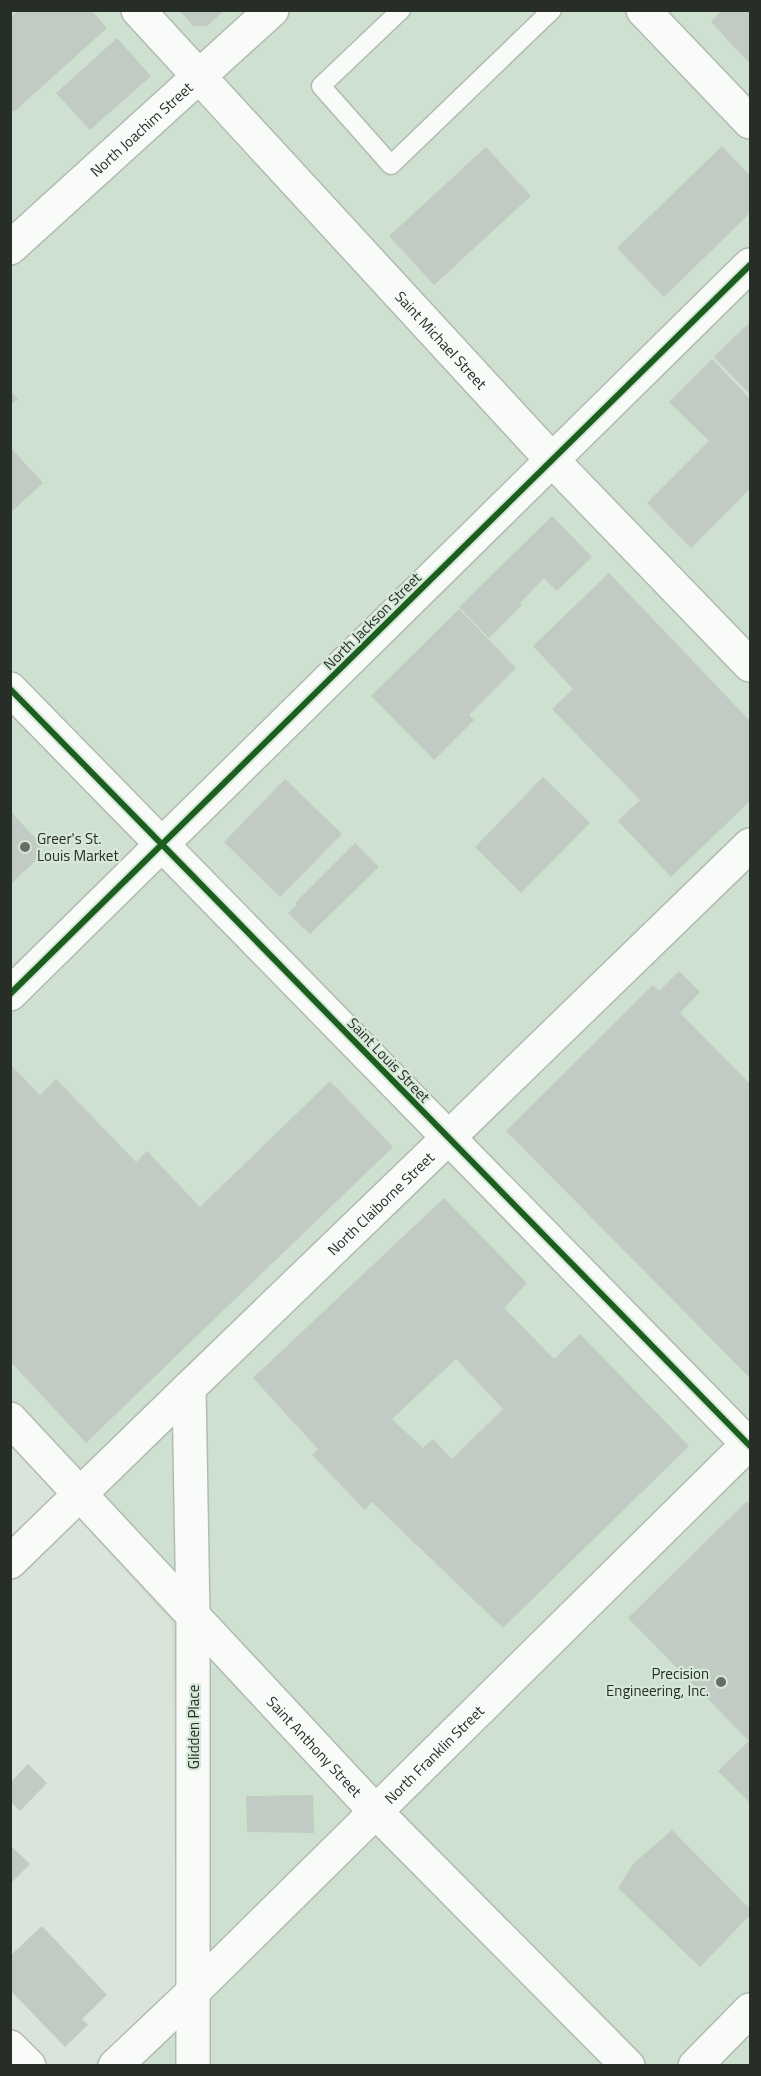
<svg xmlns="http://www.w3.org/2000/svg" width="761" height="2076" font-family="'Titillium Web',sans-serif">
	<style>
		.built { fill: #cee0cf }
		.building { fill: #c2cac4; fill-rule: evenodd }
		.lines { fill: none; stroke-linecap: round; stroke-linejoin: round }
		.lane-casing { stroke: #b2bab2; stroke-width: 21 }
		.street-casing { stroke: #b2bab2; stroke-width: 36 }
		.secondary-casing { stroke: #b2bab2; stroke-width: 36 }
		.lane { stroke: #f9fbf9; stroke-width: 18 }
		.street { stroke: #f9fbf9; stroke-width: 33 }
		.secondary { stroke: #f9fbf9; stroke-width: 33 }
		.cycleway-casing { stroke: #d6e8d7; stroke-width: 10 }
		.cycleway { stroke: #1b5e20; stroke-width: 6 }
		.poi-dot { fill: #666e66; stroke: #d6e8d7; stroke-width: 2 }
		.labels { text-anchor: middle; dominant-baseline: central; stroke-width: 4.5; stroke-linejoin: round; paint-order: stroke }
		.street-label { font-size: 15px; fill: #272e28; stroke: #d6e8d7 }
		.poi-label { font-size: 15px; fill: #272e28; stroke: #d6e8d7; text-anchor: start }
	</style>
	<rect width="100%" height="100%" fill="#dae4da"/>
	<!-- built -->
	<polygon class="built" points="10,11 750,11 750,2065 92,2065 176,1984 172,1623 11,1444"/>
	<!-- building -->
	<g class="building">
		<polygon points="18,10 91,10 107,28 14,112 10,108 10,18"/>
		<polygon points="179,10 225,10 207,26 193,26"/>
		<polygon points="722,10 750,10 750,64 711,22"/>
		<polygon points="117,38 151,76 90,130 56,93"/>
		<polygon points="722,146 750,176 750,213 664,297 617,248"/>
		<polygon points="486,147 531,196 434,285 389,236"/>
		<polygon points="750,322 750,394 714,357"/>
		<polygon points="712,359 750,399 750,489 691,548 647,503 709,441 669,402"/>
		<polygon points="10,391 18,399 10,405"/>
		<polygon points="10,447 43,483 10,513"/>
		<polygon points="552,516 592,557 557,591 544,578 520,603 522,605 489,638 459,607"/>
		<polygon points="609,573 750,721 750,801 671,877 618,821 640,800 552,709 573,689 533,646"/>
		<polygon points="459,609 516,668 469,715 474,720 434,760 371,696"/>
		<polygon points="543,777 590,823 521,893 475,847"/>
		<polygon points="285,779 342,834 280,897 224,842"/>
		<polygon points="10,811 40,843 41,852 35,861 10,885"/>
		<polygon points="355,843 379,867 310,934 288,913 297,905 295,903"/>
		<polygon points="679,971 700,992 680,1013 748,1082 750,1082 750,1378 506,1131 653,985 659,991"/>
		<polygon points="10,1064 40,1095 56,1079 136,1162 147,1151 200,1207 330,1081 393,1147 86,1443 10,1361"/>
		<path d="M444 1198 527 1283 504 1308 554 1359 580 1334 689 1446 503 1628 372 1502 365 1510 312 1455 318 1449 253 1378ZM456 1359 503 1409 452 1459 433 1439 423 1448 392 1419Z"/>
		<polygon points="747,1501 750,1505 750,1803 718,1771 749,1741 628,1618"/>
		<polygon points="28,1764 47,1783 20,1811 10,1801 10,1783"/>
		<polygon points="313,1795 314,1833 247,1832 246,1796"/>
		<polygon points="672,1830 750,1909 750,1915 700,1967 618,1888 633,1864"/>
		<polygon points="10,1845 30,1864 10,1884"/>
		<polygon points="42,1926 107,1995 82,2019 88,2025 65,2047 10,1990 10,1956"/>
	</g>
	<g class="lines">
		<defs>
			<polyline id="lane" points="401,10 321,86 391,165 552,10"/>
			<g id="street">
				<path id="s1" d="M138 10 552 460 750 665"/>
				<path id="s2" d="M10 248 272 10"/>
				<polyline points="10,994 750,265"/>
				<polyline points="448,1138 750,845"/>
				<polyline points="10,1562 189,1388"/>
				<polyline points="10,2047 29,2066"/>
				<path id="s3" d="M115 2066 192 1993 750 1442"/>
				<polyline points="695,2066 750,2010"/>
			</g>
			<g id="secondary">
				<polyline points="643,10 750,122"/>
				<polyline points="10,689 750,1446"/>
				<path id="s4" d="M10 1419 376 1812 628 2066"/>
				<path id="s5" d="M193 2066V1616L189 1388 448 1138"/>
			</g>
		</defs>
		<!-- lane casing -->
		<use href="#lane" class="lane-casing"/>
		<!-- street casing -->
		<use href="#street" class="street-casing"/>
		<!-- secondary casing -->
		<use href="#secondary" class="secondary-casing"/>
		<!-- lane -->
		<use href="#lane" class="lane"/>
		<!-- street -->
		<use href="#street" class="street"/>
		<!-- secondary -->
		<use href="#secondary" class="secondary"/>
		<defs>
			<g id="cycleway">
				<polyline points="10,689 750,1446"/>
				<polyline points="10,994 750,265"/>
			</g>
		</defs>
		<!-- cycleway casing -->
		<use href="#cycleway" class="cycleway-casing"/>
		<!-- cycleway -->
		<use href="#cycleway" class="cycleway"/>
	</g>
	<!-- markers -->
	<g class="poi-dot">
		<circle cx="25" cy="847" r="6"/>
		<circle cx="721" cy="1682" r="6"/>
	</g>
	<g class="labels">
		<!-- street labels -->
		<g class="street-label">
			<text stroke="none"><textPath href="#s2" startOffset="177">North Joachim Street</textPath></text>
			<text stroke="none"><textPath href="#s1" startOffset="448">Saint Michael Street</textPath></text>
			<text transform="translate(372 621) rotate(-45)">North Jackson Street</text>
			<text transform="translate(389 1060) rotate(46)">Saint Louis Street</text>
			<text stroke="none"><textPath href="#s5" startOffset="944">North Claiborne Street</textPath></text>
			<text transform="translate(193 1727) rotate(-90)">Glidden Place</text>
			<text stroke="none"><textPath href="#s4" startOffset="447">Saint Anthony Street</textPath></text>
			<text stroke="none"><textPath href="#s3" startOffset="446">North Franklin Street</textPath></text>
		</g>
		<!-- poi labels -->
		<g class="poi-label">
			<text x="37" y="838">Greer's St.<tspan x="37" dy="17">Louis Market</tspan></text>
			<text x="709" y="1673" text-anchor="end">Precision<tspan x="709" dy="17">Engineering, Inc.</tspan></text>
		</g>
	</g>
	<!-- border -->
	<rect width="761" height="2076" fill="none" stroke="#272e28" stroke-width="24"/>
</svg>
